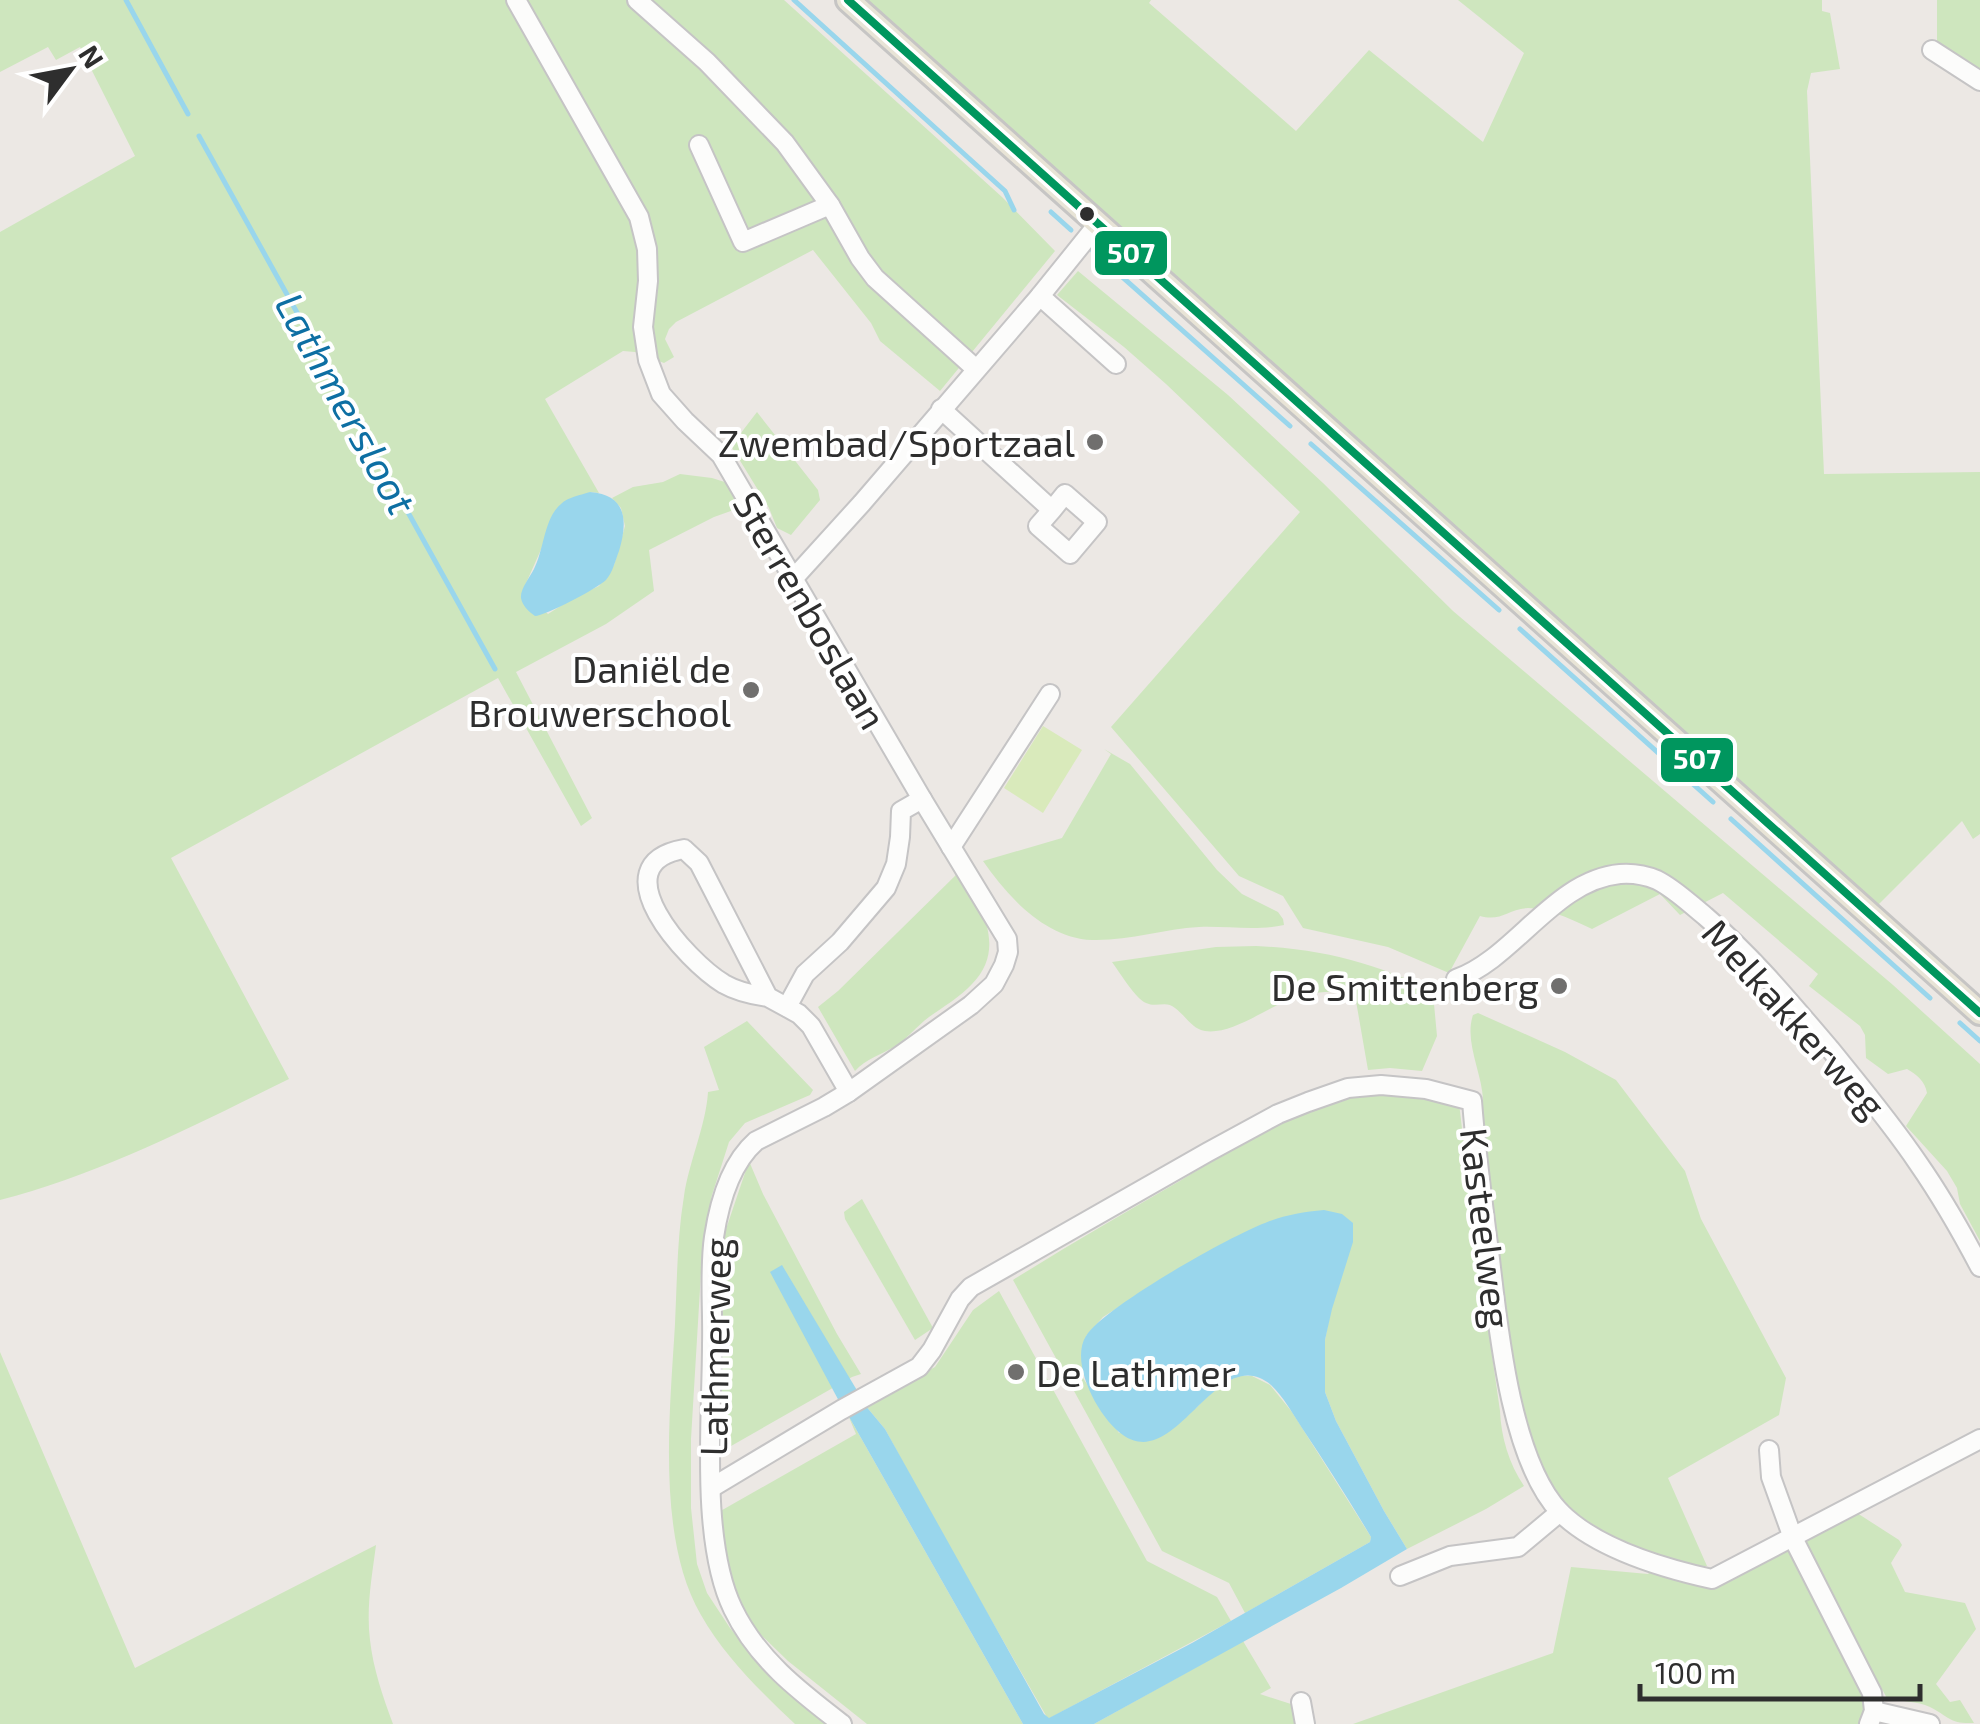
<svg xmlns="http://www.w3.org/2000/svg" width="1980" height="1724" font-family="'Exo 2',sans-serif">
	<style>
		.green { fill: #cee6be }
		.pitch { fill: #d9eabb }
		.water { fill: #99d6ec }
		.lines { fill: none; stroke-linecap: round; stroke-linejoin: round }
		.stream { stroke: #99d6ec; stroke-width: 5 }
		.minor-casing { stroke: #c5c4c5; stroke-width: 22 }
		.major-casing { stroke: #c6c5c4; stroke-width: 28 }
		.minor { stroke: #fcfcfb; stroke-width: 18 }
		.major { stroke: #e8e4d6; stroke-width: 22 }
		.bus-1-casing { stroke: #fff; stroke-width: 15 }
		.bus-1 { stroke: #00965e; stroke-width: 8 }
		.bus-dot { fill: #2e2e2e; stroke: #fff; stroke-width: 4 }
		.poi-dot { fill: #706f6e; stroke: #fff; stroke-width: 4 }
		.labels { text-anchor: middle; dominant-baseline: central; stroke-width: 8; stroke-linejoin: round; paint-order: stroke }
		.poi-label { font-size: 38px; fill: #2e2e2e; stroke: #fff; text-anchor: end }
		.street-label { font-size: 38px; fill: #2e2e2e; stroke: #fff }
		.water-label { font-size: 40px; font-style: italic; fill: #0d6fa3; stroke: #fff }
		.line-badge { stroke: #fff; stroke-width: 4 }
		.badge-label { font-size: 28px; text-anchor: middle; font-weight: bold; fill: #fff }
	</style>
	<rect width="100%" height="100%" fill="#ece8e4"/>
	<!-- green -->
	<g class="green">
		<path d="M0 0H784L1002 197 1055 251 940 391 880 341 871 323 813 250 676 322 669 329 665 339 674 357 664 363 635 352 623 351 545 399 599 493 590 492 543 545 523 590 548 614 573 598 599 586 614 565 625 526 621 508 612 498 633 487 663 482 680 474 712 478 731 484 742 507 714 517 649 550 654 591 606 624 516 672 592 818 581 826 498 678 171 858 289 1079C200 1123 97 1176 0 1200V232L135 156 80 47 56 60 48 47 0 72Z"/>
		<polygon points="867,0 1151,0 1149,3 1296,131 1369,50 1483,142 1524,53 1458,0 1822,0 1822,11 1830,13 1840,69 1811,73 1807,91 1824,474 1980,472 1980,834 1973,839 1962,821 1878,905"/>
		<polygon points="1937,0 1980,0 1980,71 1937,44"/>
		<path d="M1078 271 1228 395 1323 483 1453 611 1893 985 1980 1064V1241L1960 1204 1957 1188 1947 1171 1906 1126 1927 1093C1925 1081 1917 1075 1907 1069L1888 1074 1866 1058 1865 1035 1860 1026 1809 986 1818 974 1723 893 1680 915 1660 894 1592 929C1573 920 1549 908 1528 908 1508 909 1501 922 1480 916L1449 973 1388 947 1303 928 1283 896 1239 876 1111 727 1300 512 1166 384 1124 347 1057 295Z"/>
		<polygon points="757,412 818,490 820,500 791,535 777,528 769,508 731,446"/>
		<path d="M1104 749 1130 764 1217 870 1242 894 1278 912 1283 919 1284 925C1258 931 1227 926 1199 927 1164 929 1128 941 1092 940 1045 938 1008 897 983 861L1062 838 1111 754Z"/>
		<path d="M957 874C984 905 1006 950 972 984 960 997 943 1007 929 1017 917 1026 906 1040 894 1047 880 1055 866 1059 855 1071L818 1007 838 991Z"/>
		<path d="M1256 946C1334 950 1380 966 1450 998L1434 1004 1437 1036 1422 1071 1390 1068 1368 1070 1356 1001 1352 994C1330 989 1304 993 1284 1002 1263 1011 1229 1035 1205 1031 1192 1029 1185 1015 1175 1008 1166 1000 1157 1008 1146 1003 1136 999 1120 973 1112 962L1216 947Z"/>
		<path d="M1478 1013 1565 1052 1616 1080 1685 1171 1701 1219 1786 1378 1779 1415 1668 1478 1707 1566 1697 1568 1661 1558 1618 1540 1565 1507 1537 1464 1511 1369 1505 1331 1481 1116C1482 1111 1483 1105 1483 1099 1482 1073 1464 1041 1473 1015Z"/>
		<path d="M747 1021 813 1090 810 1095 745 1123 729 1142 712 1195 703 1239 691 1439V1508L697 1564 707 1593 730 1628 752 1655 782 1685 831 1724H795C760 1691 725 1657 701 1615 656 1538 670 1411 675 1324 677 1282 677 1238 684 1196 689 1162 706 1125 708 1092L719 1090 704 1047Z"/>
		<path d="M1395 1091 1459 1103 1473 1222 1500 1411C1501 1437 1509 1464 1524 1486L1486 1509 1407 1549 1384 1511 1336 1421 1325 1392V1340L1331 1309 1147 1289 1103 1317 1086 1336 1083 1378 1119 1433 1196 1408 1216 1388 1238 1376H1252L1270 1385 1292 1412 1371 1537 1370 1542 1245 1613 1229 1583 1162 1551 1013 1280C1067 1246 1122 1214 1178 1182 1249 1140 1310 1097 1395 1091Z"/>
		<polygon points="749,1161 763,1194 837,1334 861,1374 852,1377 710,1458 723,1238"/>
		<polygon points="862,1199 933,1328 915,1340 845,1219 844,1212"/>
		<polygon points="999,1291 1147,1561 1217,1597 1231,1621 1048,1719 942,1534 885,1429 865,1405 935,1367 973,1310"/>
		<path d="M0 1352 135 1668 376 1545C372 1576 366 1608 370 1640 373 1668 383 1697 393 1724H0Z"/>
		<polygon points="848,1415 1023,1724 867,1724 788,1661 751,1625 734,1595 717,1513 856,1434"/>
		<path d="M1857 1513 1899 1540 1902 1545 1891 1563 1905 1592 1965 1603 1976 1629 1936 1684 1950 1702 1960 1700 1974 1723C1949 1724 1950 1717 1930 1707 1917 1701 1901 1701 1888 1700L1834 1602 1805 1540Z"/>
		<polygon points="1789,1548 1867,1695 1867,1705 1860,1724 1353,1724 1553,1653 1571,1567 1648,1574 1652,1570 1701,1586 1717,1586 1729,1582"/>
		<polygon points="1243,1641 1271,1688 1260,1694 1294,1705 1298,1724 1094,1724"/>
	</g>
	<!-- pitch -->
	<polygon class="pitch" points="1043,726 1082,750 1043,813 1004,788"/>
	<!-- water -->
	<g class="water">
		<path d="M590 492C627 495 628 521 619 551 615 561 613 572 606 580 598 588 545 616 535 616 529 612 522 605 521 598 520 589 530 577 534 569 544 550 544 518 561 504 568 497 581 495 590 492Z"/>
		<path d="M1324 1210 1342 1214 1353 1223V1242L1332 1309 1325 1340V1392L1336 1421 1384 1511 1407 1549 1341 1588 1094 1724H1023L848 1415 865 1405 885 1429 1044 1714 1049 1718 1192 1643 1370 1542 1371 1537C1349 1500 1326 1464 1302 1428 1293 1414 1283 1396 1271 1385 1217 1340 1177 1473 1123 1435 1099 1419 1069 1363 1086 1336 1104 1307 1230 1236 1265 1223 1284 1215 1303 1212 1324 1210Z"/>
		<polygon points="782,1265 858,1392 840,1403 770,1272"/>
	</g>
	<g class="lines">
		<!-- stream -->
		<g class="stream">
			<polyline points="126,0 188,114"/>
			<polyline points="794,0 1005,191 1014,210"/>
			<polyline points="199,136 495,669"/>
			<polyline points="1051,212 1071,230"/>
			<polyline points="1093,251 1290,426"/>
			<polyline points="1311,444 1499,610"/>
			<polyline points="1520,629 1713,802"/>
			<polyline points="1731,819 1930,998"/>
			<polyline points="1960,1023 1980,1041"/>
		</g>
		<defs>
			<g id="minor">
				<path d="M516 0 639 217 647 249 648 281 643 327 648 360 661 394 685 421 721 455 922 799 1007 939 1008 952 1004 965 994 984 971 1005 849 1092 824 1107 756 1141C730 1164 719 1204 714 1237 709 1270 713 1310 712 1344 712 1419 700 1541 733 1609 757 1659 799 1691 842 1724"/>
				<polyline points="637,0 707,62 785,143 830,205 860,258 875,278 976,369"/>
				<polyline points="1932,50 1980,81"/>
				<polyline points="699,145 743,242 830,205"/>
				<polyline points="1040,296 1116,364"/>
				<polyline points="941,409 1052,510 1038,526 1070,554 1097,522 1065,494 1052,510"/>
				<polyline points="793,579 862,503 1040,296 1098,224"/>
				<polyline points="951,847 1050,694"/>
				<path d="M1456 979C1514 959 1554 880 1620 874 1633 873 1645 875 1657 880 1675 889 1690 904 1705 916 1752 956 1790 1002 1830 1049 1860 1086 1891 1123 1918 1163 1941 1196 1961 1231 1980 1267"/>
				<path d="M768 997C753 995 738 992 724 984 686 961 598 864 684 849L699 863 768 997 799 1014 811 1026 849 1092"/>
				<polyline points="787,1007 805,974 840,942 886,888 896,864 900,837 901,811 922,799"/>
				<polyline points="1769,1450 1771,1477 1793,1538 1872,1693 1874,1711 1869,1724"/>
				<path d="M711 1488 841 1410 919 1367 932 1350 960 1299 971 1287 1208 1152 1278 1114 1308 1102 1348 1088 1381 1085 1426 1089 1472 1101C1476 1154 1483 1206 1490 1259 1498 1328 1511 1461 1560 1512 1597 1549 1662 1568 1712 1579L1980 1439"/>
				<polyline points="1400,1576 1450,1556 1518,1547 1560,1512"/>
				<polyline points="1301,1702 1305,1724"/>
				<polyline points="1874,1711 1930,1724"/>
			</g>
			<polyline id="major" points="848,0 1980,1013"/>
		</defs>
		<!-- minor casing -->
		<use href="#minor" class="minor-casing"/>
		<!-- major casing -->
		<use href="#major" class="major-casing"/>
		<!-- minor -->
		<use href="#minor" class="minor"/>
		<!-- major -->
		<use href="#major" class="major"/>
		<defs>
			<polyline id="bus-1" points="848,0 1980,1013"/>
		</defs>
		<!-- bus-1 casing -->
		<use href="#bus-1" class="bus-1-casing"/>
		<!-- bus-1 -->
		<use href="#bus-1" class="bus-1"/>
	</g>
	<!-- markers -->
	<circle class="bus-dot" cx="1087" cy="214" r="9"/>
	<g class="poi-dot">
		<circle cx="1095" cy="442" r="10"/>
		<circle cx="751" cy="690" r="10"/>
		<circle cx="1559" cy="986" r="10"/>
		<circle cx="1016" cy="1372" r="10"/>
	</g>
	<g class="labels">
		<!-- poi labels -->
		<g class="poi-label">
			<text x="1075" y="442">Zwembad/Sportzaal</text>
			<text x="731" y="668">Daniël de<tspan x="731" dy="44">Brouwerschool</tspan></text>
			<text x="1539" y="986">De Smittenberg</text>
			<text x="1036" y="1372" text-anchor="start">De Lathmer</text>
		</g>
		<!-- street labels -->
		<g class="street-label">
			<text transform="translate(811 610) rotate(60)">Sterrenboslaan</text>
			<text transform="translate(1795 1018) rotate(48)">Melkakkerweg</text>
			<text transform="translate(1487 1228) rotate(83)">Kasteelweg</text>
			<text transform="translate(714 1347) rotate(-89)">Lathmerweg</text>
		</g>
		<!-- water labels -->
		<g class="water-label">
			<text transform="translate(347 403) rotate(61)">Lathmersloot</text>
		</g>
	</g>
	<g class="line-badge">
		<rect x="1093" y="229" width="76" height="48" rx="10" fill="#00965e"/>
		<rect x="1659" y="736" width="76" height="48" rx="10" fill="#00965e"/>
	</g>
	<g class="badge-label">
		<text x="1131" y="263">507</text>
		<text x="1697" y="769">507</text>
	</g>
	<!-- north arrow -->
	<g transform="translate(70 70) rotate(58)" stroke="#ffffff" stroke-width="8" paint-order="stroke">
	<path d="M0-8L18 38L0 25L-18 38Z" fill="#2e2e2e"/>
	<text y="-15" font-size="28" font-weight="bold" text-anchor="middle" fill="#2e2e2e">N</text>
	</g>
	<!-- scale -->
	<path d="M1640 1684v15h280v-15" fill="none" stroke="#2e2e2e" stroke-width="5"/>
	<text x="1655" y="1684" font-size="30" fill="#2e2e2e" stroke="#ffffff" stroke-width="8" paint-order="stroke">100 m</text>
</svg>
